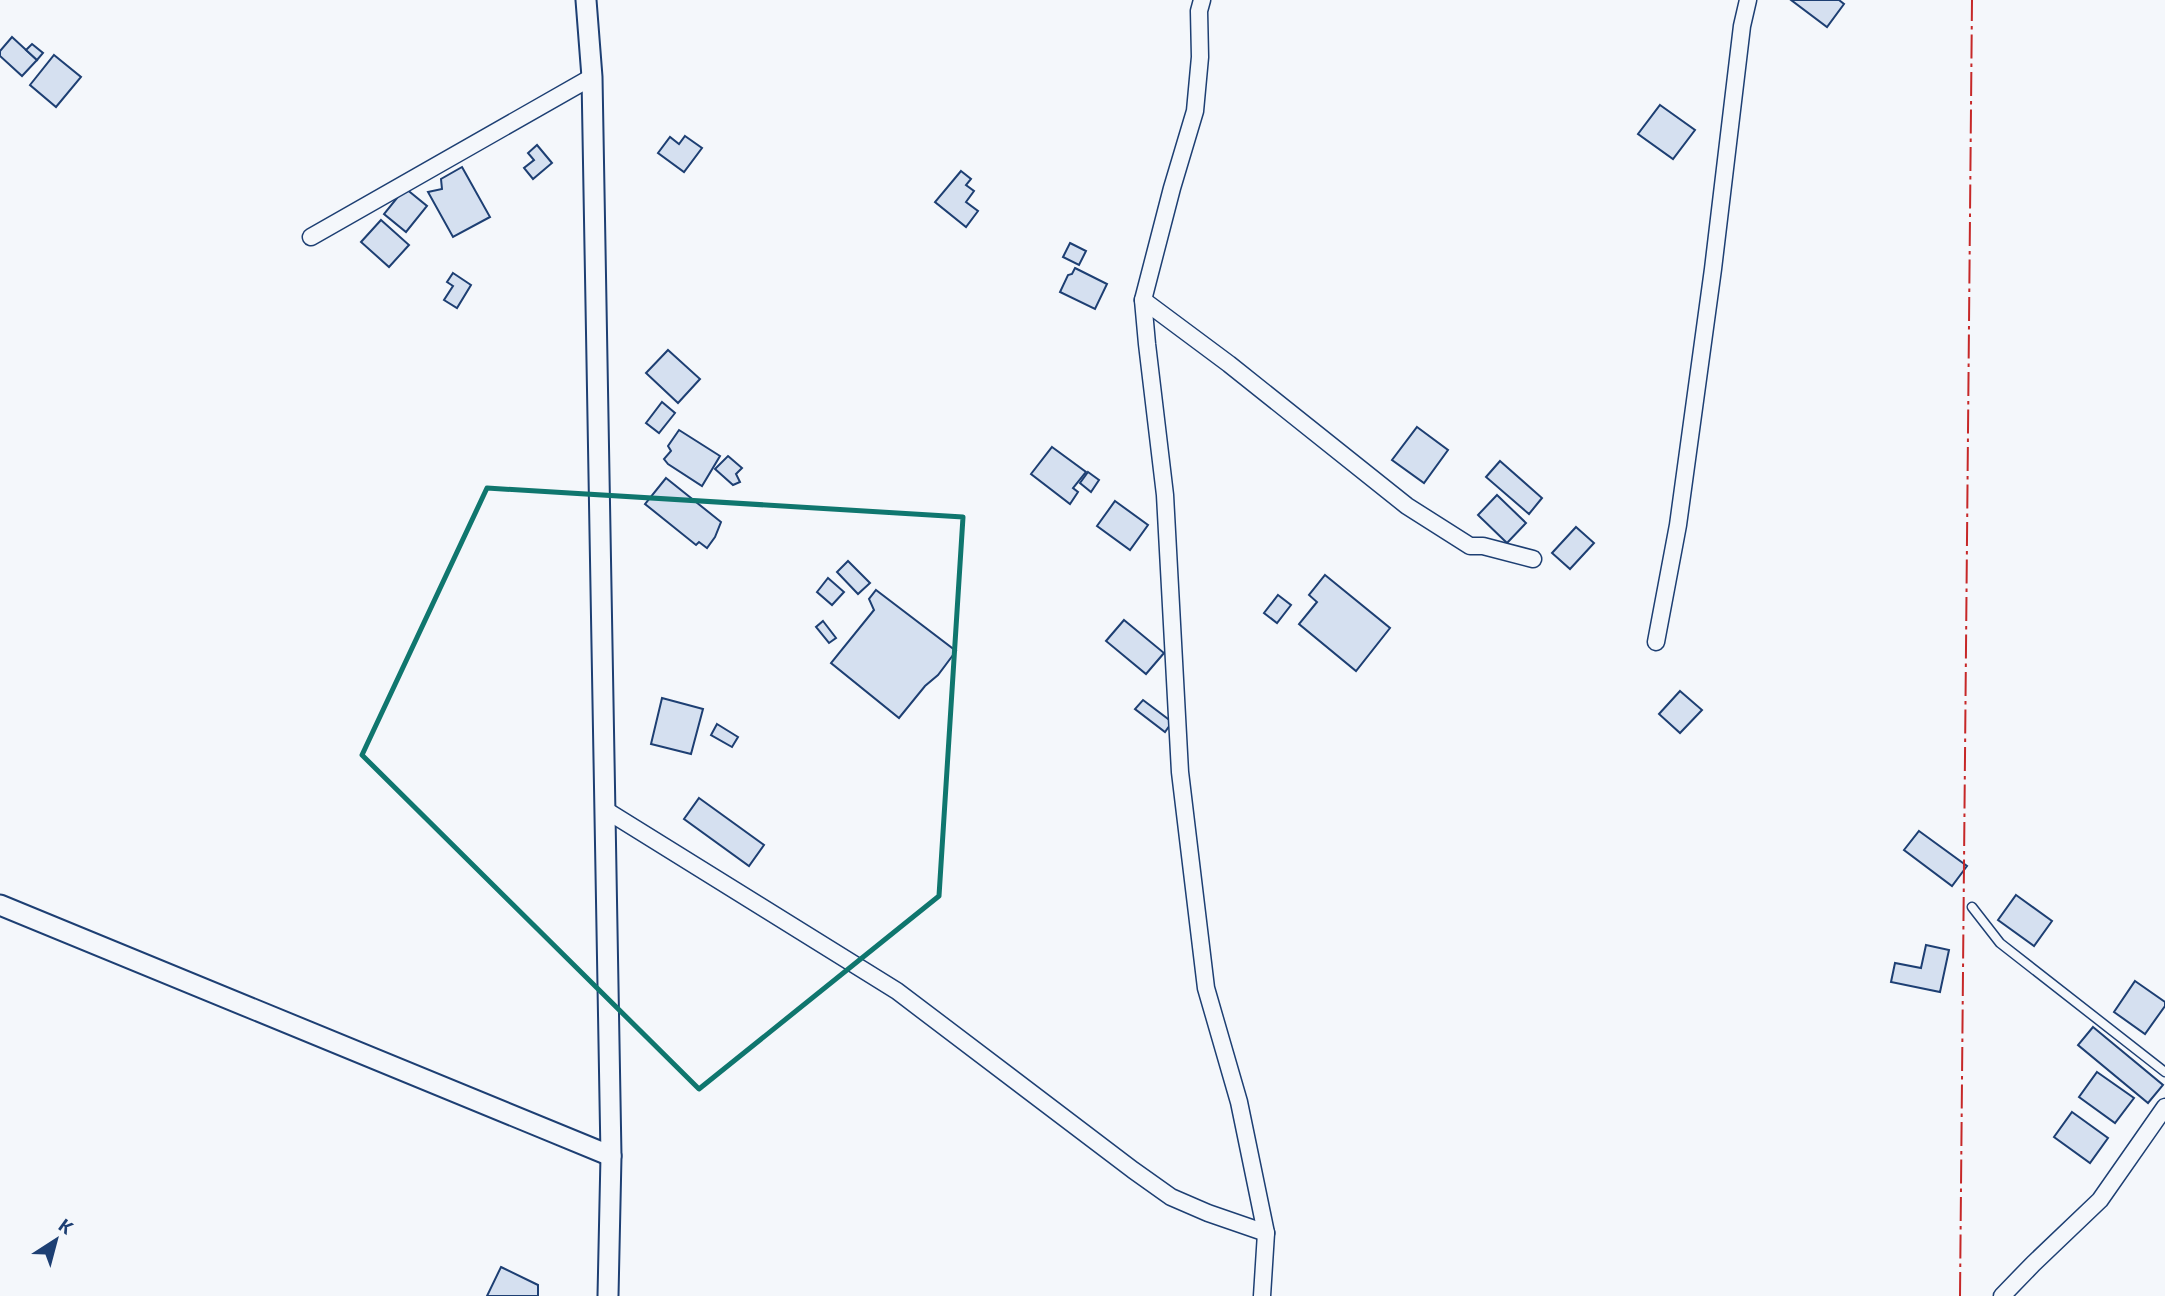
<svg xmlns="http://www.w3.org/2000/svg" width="2165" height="1296" font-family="'Exo 2',sans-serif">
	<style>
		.building { fill: #d5e0f0; stroke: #1d3f73; stroke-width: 2 }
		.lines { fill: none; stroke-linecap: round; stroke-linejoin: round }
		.service-casing { stroke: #1d3f73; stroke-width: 11 }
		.minor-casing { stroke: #1d3f73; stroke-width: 19 }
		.tertiary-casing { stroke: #1d3f73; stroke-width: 23 }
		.service { stroke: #f4f7fb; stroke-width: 8 }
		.minor { stroke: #f4f7fb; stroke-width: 16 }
		.tertiary { stroke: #f4f7fb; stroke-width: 19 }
		.power { stroke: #c62828; stroke-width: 2; stroke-dasharray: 24 5 3.5 5; stroke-linecap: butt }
		.marked { fill: none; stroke: #0f766e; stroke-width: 5; stroke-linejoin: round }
	</style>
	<rect width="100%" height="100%" fill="#f4f7fb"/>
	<!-- building -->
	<g class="building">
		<polygon points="1791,0 1839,0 1844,4 1827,27"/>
		<polygon points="12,37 37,60 22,76 0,56 0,51"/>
		<polygon points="32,44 43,53 37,60 26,50"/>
		<polygon points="54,55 81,77 56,107 30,85"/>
		<polygon points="1660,105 1695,130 1673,159 1638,134"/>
		<polygon points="685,136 702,148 684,172 658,153 670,137 679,144"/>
		<polygon points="537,145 552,163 533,179 524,168 534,160 528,153"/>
		<polygon points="462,167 490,217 453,237 428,192 442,189 441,179"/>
		<polygon points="961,171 971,179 966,185 974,191 966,202 978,211 966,227 935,202"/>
		<polygon points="405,188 427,206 406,232 384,214"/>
		<polygon points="381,220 409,245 389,267 361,242"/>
		<polygon points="1070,243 1086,251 1079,265 1063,257"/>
		<polygon points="1075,268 1107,284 1095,309 1060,292 1068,275 1072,274"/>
		<polygon points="453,273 471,285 457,308 444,300 453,286 447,282"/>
		<polygon points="668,350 700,379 678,403 646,373"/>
		<polygon points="662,402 675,413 659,433 646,423"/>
		<polygon points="1417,427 1448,450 1424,483 1392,460"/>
		<polygon points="679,430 720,456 702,486 668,464 664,459 671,451 668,446"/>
		<polygon points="1052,447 1086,472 1073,488 1078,492 1070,504 1031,474"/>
		<polygon points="728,456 742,468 736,474 740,482 733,485 715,469"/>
		<polygon points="1500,461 1542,498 1529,514 1486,477"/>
		<polygon points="1088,472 1099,480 1091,492 1080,483"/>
		<polygon points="666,478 721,522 715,537 707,548 699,542 696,545 645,504"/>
		<polygon points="1497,495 1526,523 1507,543 1478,515"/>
		<polygon points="1115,501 1148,525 1130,550 1097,526"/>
		<polygon points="1576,527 1594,543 1570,569 1552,553"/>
		<polygon points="848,561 870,583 858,594 837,572"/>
		<polygon points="1325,575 1390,628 1356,671 1299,624 1317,602 1309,595"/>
		<polygon points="828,578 844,592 832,605 817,592"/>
		<polygon points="876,590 956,651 938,675 925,686 899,718 831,663 874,610 869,599"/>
		<polygon points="1278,595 1291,605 1277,623 1264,613"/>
		<polygon points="1124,620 1164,653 1146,674 1106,641"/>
		<polygon points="823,621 836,638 829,643 816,627"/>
		<polygon points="1680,691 1702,710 1680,733 1659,714"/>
		<polygon points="662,698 703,709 691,754 651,744"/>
		<polygon points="1143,700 1172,722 1165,732 1135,709"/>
		<polygon points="717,724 738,737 732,747 711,735"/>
		<polygon points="699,798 764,845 749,866 684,819"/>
		<polygon points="1919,831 1967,866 1952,886 1904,850"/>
		<polygon points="2016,895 2052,921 2034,946 1998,920"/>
		<polygon points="1926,945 1949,950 1940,992 1891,982 1895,963 1921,968"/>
		<polygon points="2135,981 2165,1002 2165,1006 2145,1034 2114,1012"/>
		<polygon points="2093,1027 2163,1085 2148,1103 2078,1045"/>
		<polygon points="2097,1072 2134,1098 2115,1123 2079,1097"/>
		<polygon points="2072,1112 2108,1138 2090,1163 2054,1137"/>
		<polygon points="501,1267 538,1285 538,1296 487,1296"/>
	</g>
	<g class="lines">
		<defs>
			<polyline id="service" points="1972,907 2000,943 2165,1072"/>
			<g id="minor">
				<polyline points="1202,0 1199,11 1200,57 1195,111 1172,188 1143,300 1147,344 1165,495 1180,772 1206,988 1239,1102 1266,1233 1262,1296"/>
				<polyline points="311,237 592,77"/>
				<polyline points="1143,300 1229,364 1407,506 1470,546 1483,546 1533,559"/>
				<polyline points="1656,642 1678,525 1713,269 1742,26 1748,0"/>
				<polyline points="604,809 897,991 1133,1170 1171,1197 1208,1213 1266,1233"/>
				<polyline points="2002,1296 2033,1264 2100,1200 2165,1107"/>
			</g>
			<g id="tertiary">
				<polyline points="586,0 592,77 611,1156 608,1296"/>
				<polyline points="0,905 611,1156"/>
			</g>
		</defs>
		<!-- service casing -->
		<use href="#service" class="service-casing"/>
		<!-- minor casing -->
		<use href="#minor" class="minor-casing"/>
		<!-- tertiary casing -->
		<use href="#tertiary" class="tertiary-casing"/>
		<!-- service -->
		<use href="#service" class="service"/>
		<!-- minor -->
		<use href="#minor" class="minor"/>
		<!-- tertiary -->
		<use href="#tertiary" class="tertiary"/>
		<!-- power -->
		<polyline class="power" points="1960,1296 1972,0"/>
	</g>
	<!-- marked area -->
	<path class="marked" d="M487 488 963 517 939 896 699 1089 362 755Z"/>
	<!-- north arrow -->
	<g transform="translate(56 1240) rotate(36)" stroke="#f4f7fb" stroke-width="5" paint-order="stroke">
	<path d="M0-5L12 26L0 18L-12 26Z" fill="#1d3f73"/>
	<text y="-10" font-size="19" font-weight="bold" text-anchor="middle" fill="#1d3f73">K</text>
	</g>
</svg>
